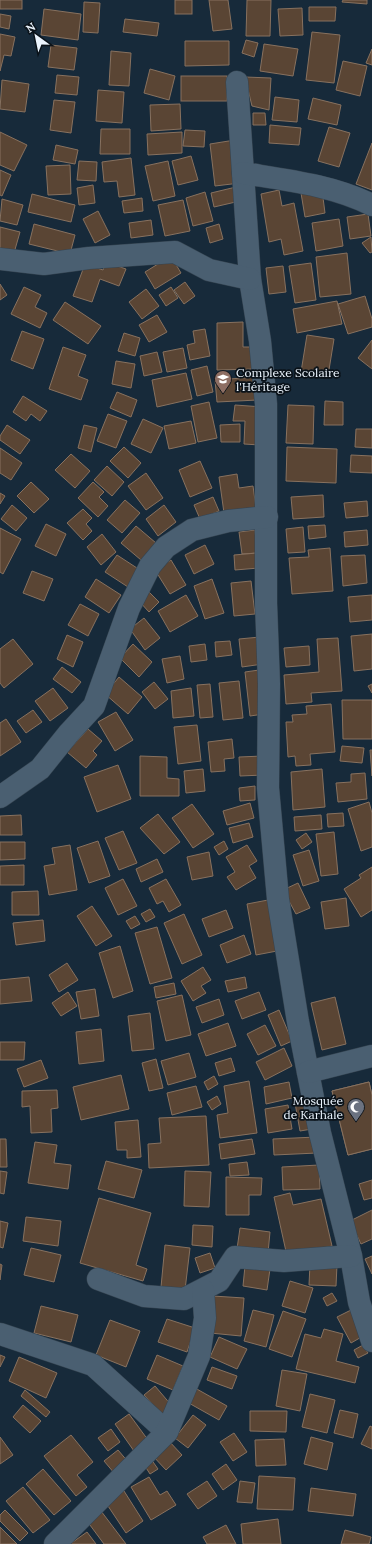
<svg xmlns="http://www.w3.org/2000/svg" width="372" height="1544" font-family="Lora,serif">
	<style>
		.building { fill: #5a4534; stroke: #87715f }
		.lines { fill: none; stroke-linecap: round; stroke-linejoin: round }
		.street-casing { stroke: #354451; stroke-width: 23 }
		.street { stroke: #4a5f71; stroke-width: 22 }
		.labels { text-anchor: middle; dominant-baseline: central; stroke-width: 3.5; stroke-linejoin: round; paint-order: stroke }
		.poi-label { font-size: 12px; fill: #ebf4fd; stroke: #0a1219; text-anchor: start }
	</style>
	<rect width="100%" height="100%" fill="#172a3a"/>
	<!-- building -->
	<g class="building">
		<rect x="0" y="0" width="22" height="9"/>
		<rect x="175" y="0" width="17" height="14"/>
		<polygon points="209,0 228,0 232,29 213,31"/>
		<polygon points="247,0 271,0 270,36 246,36"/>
		<polygon points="343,0 367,0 367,4 342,2"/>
		<polygon points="84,2 100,3 98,33 83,32"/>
		<polygon points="309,7 336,7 335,21 309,21"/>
		<polygon points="302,8 303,35 280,36 278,9"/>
		<polygon points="44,9 81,14 78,40 41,35"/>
		<polygon points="0,14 11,16 9,29 0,27"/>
		<polygon points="125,19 159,23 157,36 123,32"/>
		<polygon points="312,32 340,35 334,83 306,80"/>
		<polygon points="0,34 15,37 11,56 4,55 0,71"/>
		<polygon points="246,40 258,43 254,57 242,53"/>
		<polygon points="185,41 229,41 229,65 185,66"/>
		<polygon points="264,44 298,49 293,76 260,71"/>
		<polygon points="51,45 77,48 74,70 48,67"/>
		<polygon points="372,49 372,65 366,63"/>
		<polygon points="111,51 131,53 129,86 109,85"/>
		<polygon points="343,61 367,66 360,96 336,90"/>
		<polygon points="150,69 175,76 169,100 144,93"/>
		<polygon points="57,75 79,77 77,95 55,93"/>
		<rect x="181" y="76" width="46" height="25"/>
		<polygon points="245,77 271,78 269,110 252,106"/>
		<polygon points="2,80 29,84 25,112 0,109"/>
		<polygon points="98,90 124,92 122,123 96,121"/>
		<polygon points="275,97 299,100 297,122 272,120"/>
		<polygon points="313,98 341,105 337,125 308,119"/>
		<polygon points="54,100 75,102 71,133 50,130"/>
		<polygon points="180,104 181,129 151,131 150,105"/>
		<polygon points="253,113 265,113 266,125 253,125"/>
		<polygon points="270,125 301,128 299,145 269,143"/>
		<polygon points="329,127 350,133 339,167 318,161"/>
		<polygon points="101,129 130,129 130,154 100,154"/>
		<polygon points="185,130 205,131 204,147 183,146"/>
		<polygon points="0,132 27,145 14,171 0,165"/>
		<polygon points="182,132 182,153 148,155 147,134"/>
		<polygon points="235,140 240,183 215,186 210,144"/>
		<polygon points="372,143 372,190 356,184"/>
		<polygon points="56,145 78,150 75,164 53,160"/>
		<polygon points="191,156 198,180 178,185 172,161"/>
		<polygon points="131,158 135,195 119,197 117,181 104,182 102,162"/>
		<polygon points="79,161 97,162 96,181 77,180"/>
		<polygon points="168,161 175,196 153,201 145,166"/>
		<polygon points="70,165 71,194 48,195 46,166"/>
		<polygon points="0,170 11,175 2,196 0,195"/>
		<polygon points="93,185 95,203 79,205 77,188"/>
		<polygon points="236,187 240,201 214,207 211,193"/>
		<polygon points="279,190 282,206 294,203 303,251 284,255 281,239 269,242 261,194"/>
		<polygon points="322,190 325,213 305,217 301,193"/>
		<polygon points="205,192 213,221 193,226 186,198"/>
		<polygon points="32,194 75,205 71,222 28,212"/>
		<polygon points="142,198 143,211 124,213 122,201"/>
		<polygon points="2,199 23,205 17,225 0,221"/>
		<polygon points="183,200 190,231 165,236 158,205"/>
		<polygon points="98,211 110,235 95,243 83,219"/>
		<polygon points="368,214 371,236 350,239 347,217"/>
		<polygon points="339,219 343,246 316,251 312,223"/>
		<polygon points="151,220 153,235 131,238 129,223"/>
		<polygon points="34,224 75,235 70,254 29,244"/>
		<polygon points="219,224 223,239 210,243 206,228"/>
		<polygon points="0,227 20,232 14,253 0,250"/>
		<polygon points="371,237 372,252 370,253 362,243"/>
		<polygon points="347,253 351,294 320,297 316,257"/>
		<polygon points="171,256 181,273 155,289 145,272"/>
		<polygon points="106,262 126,269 119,286 100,279 92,302 73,296 85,264 103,270"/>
		<polygon points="311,263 316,300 295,303 289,266"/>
		<polygon points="283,266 286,292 269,294 266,268"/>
		<polygon points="185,282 195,296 184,304 174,290"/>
		<polygon points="0,284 7,295 0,300"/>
		<polygon points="24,287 41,295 35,307 47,313 40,328 11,314"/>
		<polygon points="171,287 178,298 166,306 159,295"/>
		<polygon points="146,289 159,306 142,319 129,302"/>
		<polygon points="365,296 372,319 372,327 348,334 338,304"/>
		<polygon points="337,301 342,324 297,333 293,309"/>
		<polygon points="65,302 101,326 88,344 53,320"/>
		<polygon points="157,315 167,332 149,342 139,325"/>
		<polygon points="243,322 243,347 255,347 255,369 217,370 217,323"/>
		<polygon points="205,329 210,356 190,360 187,345 195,343 193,331"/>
		<polygon points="22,331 44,339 33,369 11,360"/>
		<polygon points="124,333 140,338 135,356 118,351"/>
		<polygon points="307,335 334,339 328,376 301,372"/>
		<polygon points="372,340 372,369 358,358"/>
		<polygon points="63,347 86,355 78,376 88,380 81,400 49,389"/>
		<polygon points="183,348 187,368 167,372 163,352"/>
		<polygon points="157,352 162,372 144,376 140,356"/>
		<polygon points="116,361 135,364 131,388 112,384"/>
		<polygon points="207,366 213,392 197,396 191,370"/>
		<polygon points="186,373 192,399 157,407 152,380"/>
		<polygon points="257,377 258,400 217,402 215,380"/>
		<polygon points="117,392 137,400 131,417 110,408"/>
		<polygon points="23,396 47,411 40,421 31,414 26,421 13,412"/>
		<polygon points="325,401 343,402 343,425 324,425"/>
		<polygon points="209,402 217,438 198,442 191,406"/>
		<polygon points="235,405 263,407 260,445 244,444 245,421 233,421"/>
		<polygon points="288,405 314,406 313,444 286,443"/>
		<polygon points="108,414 127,421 116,448 97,441"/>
		<polygon points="143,419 163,428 151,453 131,444"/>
		<polygon points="191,421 196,443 169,449 164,426"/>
		<polygon points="240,424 240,442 221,442 220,425"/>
		<polygon points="7,425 30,440 20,454 0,440 0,436"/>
		<polygon points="84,425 97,428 91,452 78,448"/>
		<polygon points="356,429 372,429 372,448 355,447"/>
		<polygon points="124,447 141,463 128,478 110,461"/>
		<polygon points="287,447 337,449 336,483 286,481"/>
		<polygon points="0,448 22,463 11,480 0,473"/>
		<polygon points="71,454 90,471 75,488 55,470"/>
		<polygon points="351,455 372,456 372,473 350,472"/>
		<polygon points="200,461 212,488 190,497 179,470"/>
		<polygon points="107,466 124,482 112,496 94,480"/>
		<polygon points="146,473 163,498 146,510 128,486"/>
		<polygon points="237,474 239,488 253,486 256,508 224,513 219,477"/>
		<polygon points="31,482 49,499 34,513 17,496"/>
		<polygon points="93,482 104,492 99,497 108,506 98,517 78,498"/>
		<polygon points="0,493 5,496 0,504"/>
		<polygon points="323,495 324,517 293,519 291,497"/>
		<polygon points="213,497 219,511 200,519 194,505"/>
		<polygon points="125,500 140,513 122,533 107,520"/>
		<polygon points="367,501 368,516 346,518 344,503"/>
		<polygon points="12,505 27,518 16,531 1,519"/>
		<polygon points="164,505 176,522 158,536 146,519"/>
		<polygon points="83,509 92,518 86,524 92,531 83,540 67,523"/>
		<polygon points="46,524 66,534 56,556 35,546"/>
		<polygon points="325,525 326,537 309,539 308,526"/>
		<polygon points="136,526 156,543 141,560 121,543"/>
		<polygon points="303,527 305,552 288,553 286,529"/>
		<polygon points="0,528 21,539 3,574 0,572"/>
		<polygon points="255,530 257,553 242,554 239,532"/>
		<polygon points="367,530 368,545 345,547 344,532"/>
		<polygon points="102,534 116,552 101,565 87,547"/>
		<polygon points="205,545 214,564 194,574 185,555"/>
		<polygon points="330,548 333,591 292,594 289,558 309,557 308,550"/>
		<polygon points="257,553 259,568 235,570 234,555"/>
		<polygon points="117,555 140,570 128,587 105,572"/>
		<polygon points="365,555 367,583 343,586 341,556"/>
		<polygon points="171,560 186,585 170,594 155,570"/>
		<polygon points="32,571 53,579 44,601 23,593"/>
		<polygon points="96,579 121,595 109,613 85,597"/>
		<polygon points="212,579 224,613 205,619 194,586"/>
		<polygon points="251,581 255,614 234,616 231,583"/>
		<polygon points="148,591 159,602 149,612 139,601"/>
		<polygon points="186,595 198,616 170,632 158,611"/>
		<polygon points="372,595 372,620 350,622 348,597"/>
		<polygon points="80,604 99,614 88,636 68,625"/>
		<polygon points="144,618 160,638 145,650 130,629"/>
		<polygon points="372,634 372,669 354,671 351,636"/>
		<polygon points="67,635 83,642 73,667 57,659"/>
		<polygon points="260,637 263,664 242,667 239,639"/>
		<polygon points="338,638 342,691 311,693 312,702 286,704 284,675 319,672 317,639"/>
		<polygon points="13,639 33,664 4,688 0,683 0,649"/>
		<polygon points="230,641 232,655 216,657 215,642"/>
		<polygon points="133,644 152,662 139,677 120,658"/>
		<polygon points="205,644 207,660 191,662 189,646"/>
		<polygon points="309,646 310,665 286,667 284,648"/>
		<polygon points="180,656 184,679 167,683 162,659"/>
		<polygon points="62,667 81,682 72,693 53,679"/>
		<polygon points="259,670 264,714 250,716 245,672"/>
		<polygon points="119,677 142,697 128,714 105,694"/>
		<polygon points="239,681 243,718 223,720 219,683"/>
		<polygon points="154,682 168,699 155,709 142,692"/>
		<polygon points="210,684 213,717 200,718 197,685"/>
		<polygon points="372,684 372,693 368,686"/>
		<polygon points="53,688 68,708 50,721 35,701"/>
		<polygon points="191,688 194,716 173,718 171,691"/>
		<polygon points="342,700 372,700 372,739 343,739"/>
		<polygon points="331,704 335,752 310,754 311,765 296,766 295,756 288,757 286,722 293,722 292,715 307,714 306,706"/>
		<polygon points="33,710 42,722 26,733 17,721"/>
		<polygon points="116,712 133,740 115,751 98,722"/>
		<polygon points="6,719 21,742 0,756 0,723"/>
		<polygon points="197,725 201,761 178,764 174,727"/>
		<polygon points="88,729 102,741 93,751 97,755 86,768 67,752"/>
		<polygon points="232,739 234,758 224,759 225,771 211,772 208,742"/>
		<polygon points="342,746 364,748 362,763 340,761"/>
		<polygon points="370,750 372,750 372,776"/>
		<polygon points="140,756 167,757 167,778 179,779 179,796 140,796"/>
		<polygon points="263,756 264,775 240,776 239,757"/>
		<polygon points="118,765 131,799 97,812 84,777"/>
		<polygon points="203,769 205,791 186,793 184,771"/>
		<polygon points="322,769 325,807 293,810 291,772"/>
		<polygon points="365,773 367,799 338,802 336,783 351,782 351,774"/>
		<polygon points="255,786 255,800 240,801 239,788"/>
		<polygon points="369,802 372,813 372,847 361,851 348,809"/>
		<polygon points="250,803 254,818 227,825 223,811"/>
		<polygon points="192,804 214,834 193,848 172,818"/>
		<polygon points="343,813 344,826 328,827 327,814"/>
		<polygon points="158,814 180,842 164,854 140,828"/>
		<polygon points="21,815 22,835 0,835 0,816"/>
		<polygon points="321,815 322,829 295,831 294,817"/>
		<polygon points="249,823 253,837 233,843 229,828"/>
		<polygon points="123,831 137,863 119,870 105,838"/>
		<polygon points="334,832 338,874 321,876 316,834"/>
		<polygon points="306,833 312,842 302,849 296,840"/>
		<polygon points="98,841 110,876 89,883 77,848"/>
		<polygon points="224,841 228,849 219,855 214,847"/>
		<polygon points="0,842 25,842 25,859 0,860"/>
		<polygon points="70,845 77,890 49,895 44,866 55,864 52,848"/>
		<polygon points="247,845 257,861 249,866 256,878 236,890 227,877 235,872 226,857"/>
		<polygon points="309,850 319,881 303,886 293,855"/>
		<polygon points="209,852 213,876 192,880 187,857"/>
		<polygon points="157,859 163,872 141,882 136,869"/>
		<polygon points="24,865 24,885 0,885 0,866"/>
		<polygon points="372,867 372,910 361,917 344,889 361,878 359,875"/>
		<polygon points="123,879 137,906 118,915 105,888"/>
		<polygon points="166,879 181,905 169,912 163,901 157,904 149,888"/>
		<polygon points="298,883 310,908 296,914 283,890"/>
		<polygon points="38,891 39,915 12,915 12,892"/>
		<polygon points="346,898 349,926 325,929 321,902"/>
		<polygon points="268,900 277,951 256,955 247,904"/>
		<polygon points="92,906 112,936 96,946 77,916"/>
		<polygon points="150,909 155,917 146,922 141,914"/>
		<polygon points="226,910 233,928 209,937 202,919"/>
		<polygon points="184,914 202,955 182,964 164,923"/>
		<polygon points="135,916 140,924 131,929 126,921"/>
		<polygon points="43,920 45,941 16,945 13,923"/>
		<polygon points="157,927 172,978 150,984 135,933"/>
		<polygon points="244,935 251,954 227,963 220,945"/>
		<polygon points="120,946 133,991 113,998 99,953"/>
		<polygon points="67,963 78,980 59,992 49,975"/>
		<polygon points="203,967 211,980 201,986 206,993 193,1001 181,981"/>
		<polygon points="29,977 32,1001 0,1004 0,980"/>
		<polygon points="245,977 247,988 228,992 225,981"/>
		<polygon points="174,983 176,994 156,998 154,987"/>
		<polygon points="95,989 99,1016 81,1019 76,992"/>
		<polygon points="68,992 77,1006 61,1016 52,1003"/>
		<polygon points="259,992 266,1010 242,1019 235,1001"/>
		<polygon points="182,995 191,1035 166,1041 157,1001"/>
		<polygon points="335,997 346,1044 322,1050 311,1003"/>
		<polygon points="219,999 224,1015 202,1023 196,1007"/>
		<polygon points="279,1010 292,1041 281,1046 268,1015"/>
		<polygon points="150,1013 154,1049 132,1051 128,1016"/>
		<polygon points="228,1023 236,1046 206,1056 198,1034"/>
		<polygon points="265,1025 276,1046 258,1055 247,1034"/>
		<polygon points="101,1029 104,1061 79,1064 76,1032"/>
		<polygon points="0,1042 25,1042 24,1060 0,1060"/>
		<polygon points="284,1048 292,1066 265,1080 256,1062"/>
		<polygon points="189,1053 196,1077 168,1085 161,1061"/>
		<polygon points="231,1058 235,1071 219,1076 215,1063"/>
		<polygon points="156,1059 163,1088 149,1091 142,1063"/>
		<polygon points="41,1060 48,1078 24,1087 17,1069"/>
		<polygon points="121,1075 129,1109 81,1120 73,1087"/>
		<polygon points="214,1076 218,1084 208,1090 204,1082"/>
		<polygon points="249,1081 257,1133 220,1138 217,1115 228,1113 224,1086"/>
		<polygon points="289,1082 292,1098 266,1104 264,1087"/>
		<polygon points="369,1082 372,1095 372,1149 348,1155 332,1091"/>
		<polygon points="369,1082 372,1095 372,1149 348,1155 332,1091"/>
		<polygon points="196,1086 202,1107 172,1115 167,1093"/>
		<polygon points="57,1090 58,1108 51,1109 52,1132 31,1133 30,1106 22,1107 22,1091"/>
		<polygon points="217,1096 221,1104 212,1110 207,1102"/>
		<polygon points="308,1100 312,1129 300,1131 295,1103"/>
		<polygon points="288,1105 292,1129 268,1133 265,1109"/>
		<polygon points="206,1116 209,1165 149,1168 148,1144 161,1143 159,1118"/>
		<polygon points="138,1120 141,1157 127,1158 127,1150 117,1150 115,1122"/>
		<polygon points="316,1137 317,1153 274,1155 273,1139"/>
		<polygon points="0,1139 6,1139 7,1167 0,1167"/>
		<polygon points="252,1139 255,1154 221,1159 219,1144"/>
		<polygon points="35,1142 57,1145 54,1163 71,1165 68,1189 28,1183"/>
		<polygon points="106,1161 142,1170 134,1198 98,1189"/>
		<polygon points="247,1162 249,1175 230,1176 229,1164"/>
		<polygon points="319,1165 320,1189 283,1190 282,1167"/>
		<polygon points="0,1171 7,1172 4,1194 0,1193"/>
		<polygon points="185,1171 211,1172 209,1207 184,1206"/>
		<polygon points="226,1177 262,1178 261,1195 249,1195 249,1215 226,1215"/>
		<polygon points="372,1180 372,1198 364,1200 359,1184"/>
		<polygon points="290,1193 293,1205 321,1199 332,1246 287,1256 274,1197"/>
		<polygon points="99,1198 151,1213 136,1265 147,1269 143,1281 80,1263"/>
		<polygon points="372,1210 372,1239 361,1244 350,1221"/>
		<polygon points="26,1217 61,1221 58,1246 23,1241"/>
		<polygon points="0,1221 8,1223 3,1248 0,1247"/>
		<polygon points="193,1225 213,1226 212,1247 192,1245"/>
		<polygon points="240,1228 270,1232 268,1253 237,1249"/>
		<polygon points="165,1245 190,1248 185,1290 161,1287"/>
		<polygon points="31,1248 61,1255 54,1282 24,1275"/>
		<polygon points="210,1253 215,1268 200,1273 195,1258"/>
		<polygon points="372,1256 372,1274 365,1259"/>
		<polygon points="0,1264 2,1265 0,1280"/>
		<polygon points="310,1264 337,1265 336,1286 309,1285"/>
		<polygon points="245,1266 270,1269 267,1290 243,1286"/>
		<polygon points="290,1281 313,1288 305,1313 282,1306"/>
		<polygon points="332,1293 337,1301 327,1306 323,1298"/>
		<polygon points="213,1296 244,1298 241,1336 210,1333"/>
		<polygon points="41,1306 78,1315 71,1342 34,1333"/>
		<polygon points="253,1310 274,1315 266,1347 244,1341"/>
		<polygon points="351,1310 365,1335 351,1343 337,1317"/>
		<polygon points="283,1311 306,1319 292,1357 269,1349"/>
		<polygon points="167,1319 195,1328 187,1352 158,1342"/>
		<polygon points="110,1320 140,1331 126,1367 96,1355"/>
		<polygon points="324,1329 343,1334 336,1361 359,1367 355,1383 296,1369 305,1334 321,1338"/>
		<polygon points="219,1337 247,1349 237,1369 210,1357"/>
		<polygon points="363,1345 368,1353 358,1358 354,1350"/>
		<polygon points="0,1355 5,1357 0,1367"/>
		<polygon points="157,1355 183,1366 173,1390 147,1379"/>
		<polygon points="19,1357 57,1373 46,1398 9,1381"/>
		<polygon points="212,1367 237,1376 232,1389 207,1380"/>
		<polygon points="282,1370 307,1374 300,1411 276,1406"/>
		<polygon points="155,1386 172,1406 162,1415 144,1395"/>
		<polygon points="195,1388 227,1406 219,1420 187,1402"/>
		<polygon points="25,1390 50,1412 46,1417 21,1396"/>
		<polygon points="310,1394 335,1400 327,1433 302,1427"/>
		<polygon points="23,1405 41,1421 30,1433 13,1417"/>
		<polygon points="340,1410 358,1414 353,1438 334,1433"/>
		<polygon points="250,1411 287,1411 286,1432 250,1431"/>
		<polygon points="129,1414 148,1440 134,1451 115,1424"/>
		<polygon points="193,1415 206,1425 188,1448 175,1438"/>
		<polygon points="370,1426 372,1427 372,1449 361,1444"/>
		<polygon points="111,1429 120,1442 108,1451 98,1438"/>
		<polygon points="234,1433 247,1452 233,1461 220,1442"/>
		<polygon points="71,1435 93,1462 77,1475 87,1487 76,1496 44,1456"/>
		<polygon points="0,1437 13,1455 0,1464"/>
		<polygon points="311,1437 333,1443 327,1470 304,1464"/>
		<polygon points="284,1439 286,1465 256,1466 255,1440"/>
		<polygon points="168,1440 182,1455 166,1470 152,1455"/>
		<polygon points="118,1450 129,1463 115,1474 104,1461"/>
		<polygon points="151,1459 158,1469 150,1474 143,1463"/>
		<polygon points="226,1464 237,1480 223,1490 212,1474"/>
		<polygon points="43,1469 71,1501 54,1515 26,1484"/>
		<polygon points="259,1476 295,1478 293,1510 257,1509"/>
		<polygon points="149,1477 160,1495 167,1491 176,1505 151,1520 131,1487"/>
		<polygon points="207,1481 217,1496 198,1509 187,1494"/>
		<polygon points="240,1481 255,1483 252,1503 237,1502"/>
		<polygon points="23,1487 50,1520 33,1533 6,1501"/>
		<polygon points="311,1488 356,1494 353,1516 308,1511"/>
		<polygon points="124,1491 143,1521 126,1533 106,1503"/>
		<polygon points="5,1510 28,1533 20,1541 0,1521 0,1515"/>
		<polygon points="101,1511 126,1544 104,1544 87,1521"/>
		<polygon points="278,1519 281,1544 243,1544 241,1524"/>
		<polygon points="226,1525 236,1544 207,1544 203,1537"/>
		<polygon points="0,1527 17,1544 0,1544"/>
		<polygon points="345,1530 371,1537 369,1544 341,1544"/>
		<polygon points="87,1532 96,1544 70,1544"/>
	</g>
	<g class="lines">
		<defs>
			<g id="street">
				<polyline points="237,82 250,279 260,341 266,404 266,603 269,684 268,788 278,899 298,1022 320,1133 351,1256 359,1302 372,1341"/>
				<path d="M243 173C286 180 332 185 372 205"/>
				<polyline points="0,259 44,264 89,258 175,252 209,270 250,279"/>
				<polyline points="0,797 40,769 69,733 94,706 129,608 150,566 166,547 192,530 228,521 267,517"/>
				<polyline points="308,1072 372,1056"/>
				<polyline points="98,1279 144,1296 184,1299 219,1281 235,1257 284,1261 351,1256"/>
				<polyline points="0,1334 93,1365 167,1432"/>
				<polyline points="55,1544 167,1432 199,1356 205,1318 203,1290"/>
			</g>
		</defs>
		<!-- street casing -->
		<use href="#street" class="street-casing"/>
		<!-- street -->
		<use href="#street" class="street"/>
	</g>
	<!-- icons -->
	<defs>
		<symbol id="school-pin" viewBox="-11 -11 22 30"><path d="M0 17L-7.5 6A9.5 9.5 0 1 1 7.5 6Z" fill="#8d6e63" stroke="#0a1219"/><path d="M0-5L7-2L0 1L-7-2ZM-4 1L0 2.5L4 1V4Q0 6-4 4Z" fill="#fff"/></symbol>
		<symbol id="mosque-pin" viewBox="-11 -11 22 30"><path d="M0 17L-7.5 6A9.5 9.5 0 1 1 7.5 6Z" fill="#6b7280" stroke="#0a1219"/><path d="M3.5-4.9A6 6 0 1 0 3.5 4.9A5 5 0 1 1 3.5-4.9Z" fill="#fff"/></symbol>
	</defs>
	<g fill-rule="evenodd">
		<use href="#school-pin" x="213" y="369" width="20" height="27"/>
		<use href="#mosque-pin" x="346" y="1097" width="20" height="27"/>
	</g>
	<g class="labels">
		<!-- poi labels -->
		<g class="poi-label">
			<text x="236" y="372">Complexe Scolaire<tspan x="236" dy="14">l'Héritage</tspan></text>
			<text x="343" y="1100" text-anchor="end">Mosquée<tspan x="343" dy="14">de Karhale</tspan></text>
		</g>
	</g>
	<!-- north arrow -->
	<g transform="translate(36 36) rotate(327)" stroke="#0a1219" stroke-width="3" paint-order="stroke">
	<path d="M0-3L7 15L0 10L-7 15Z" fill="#ebf4fd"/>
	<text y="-6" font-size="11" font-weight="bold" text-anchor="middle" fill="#ebf4fd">N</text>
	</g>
</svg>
